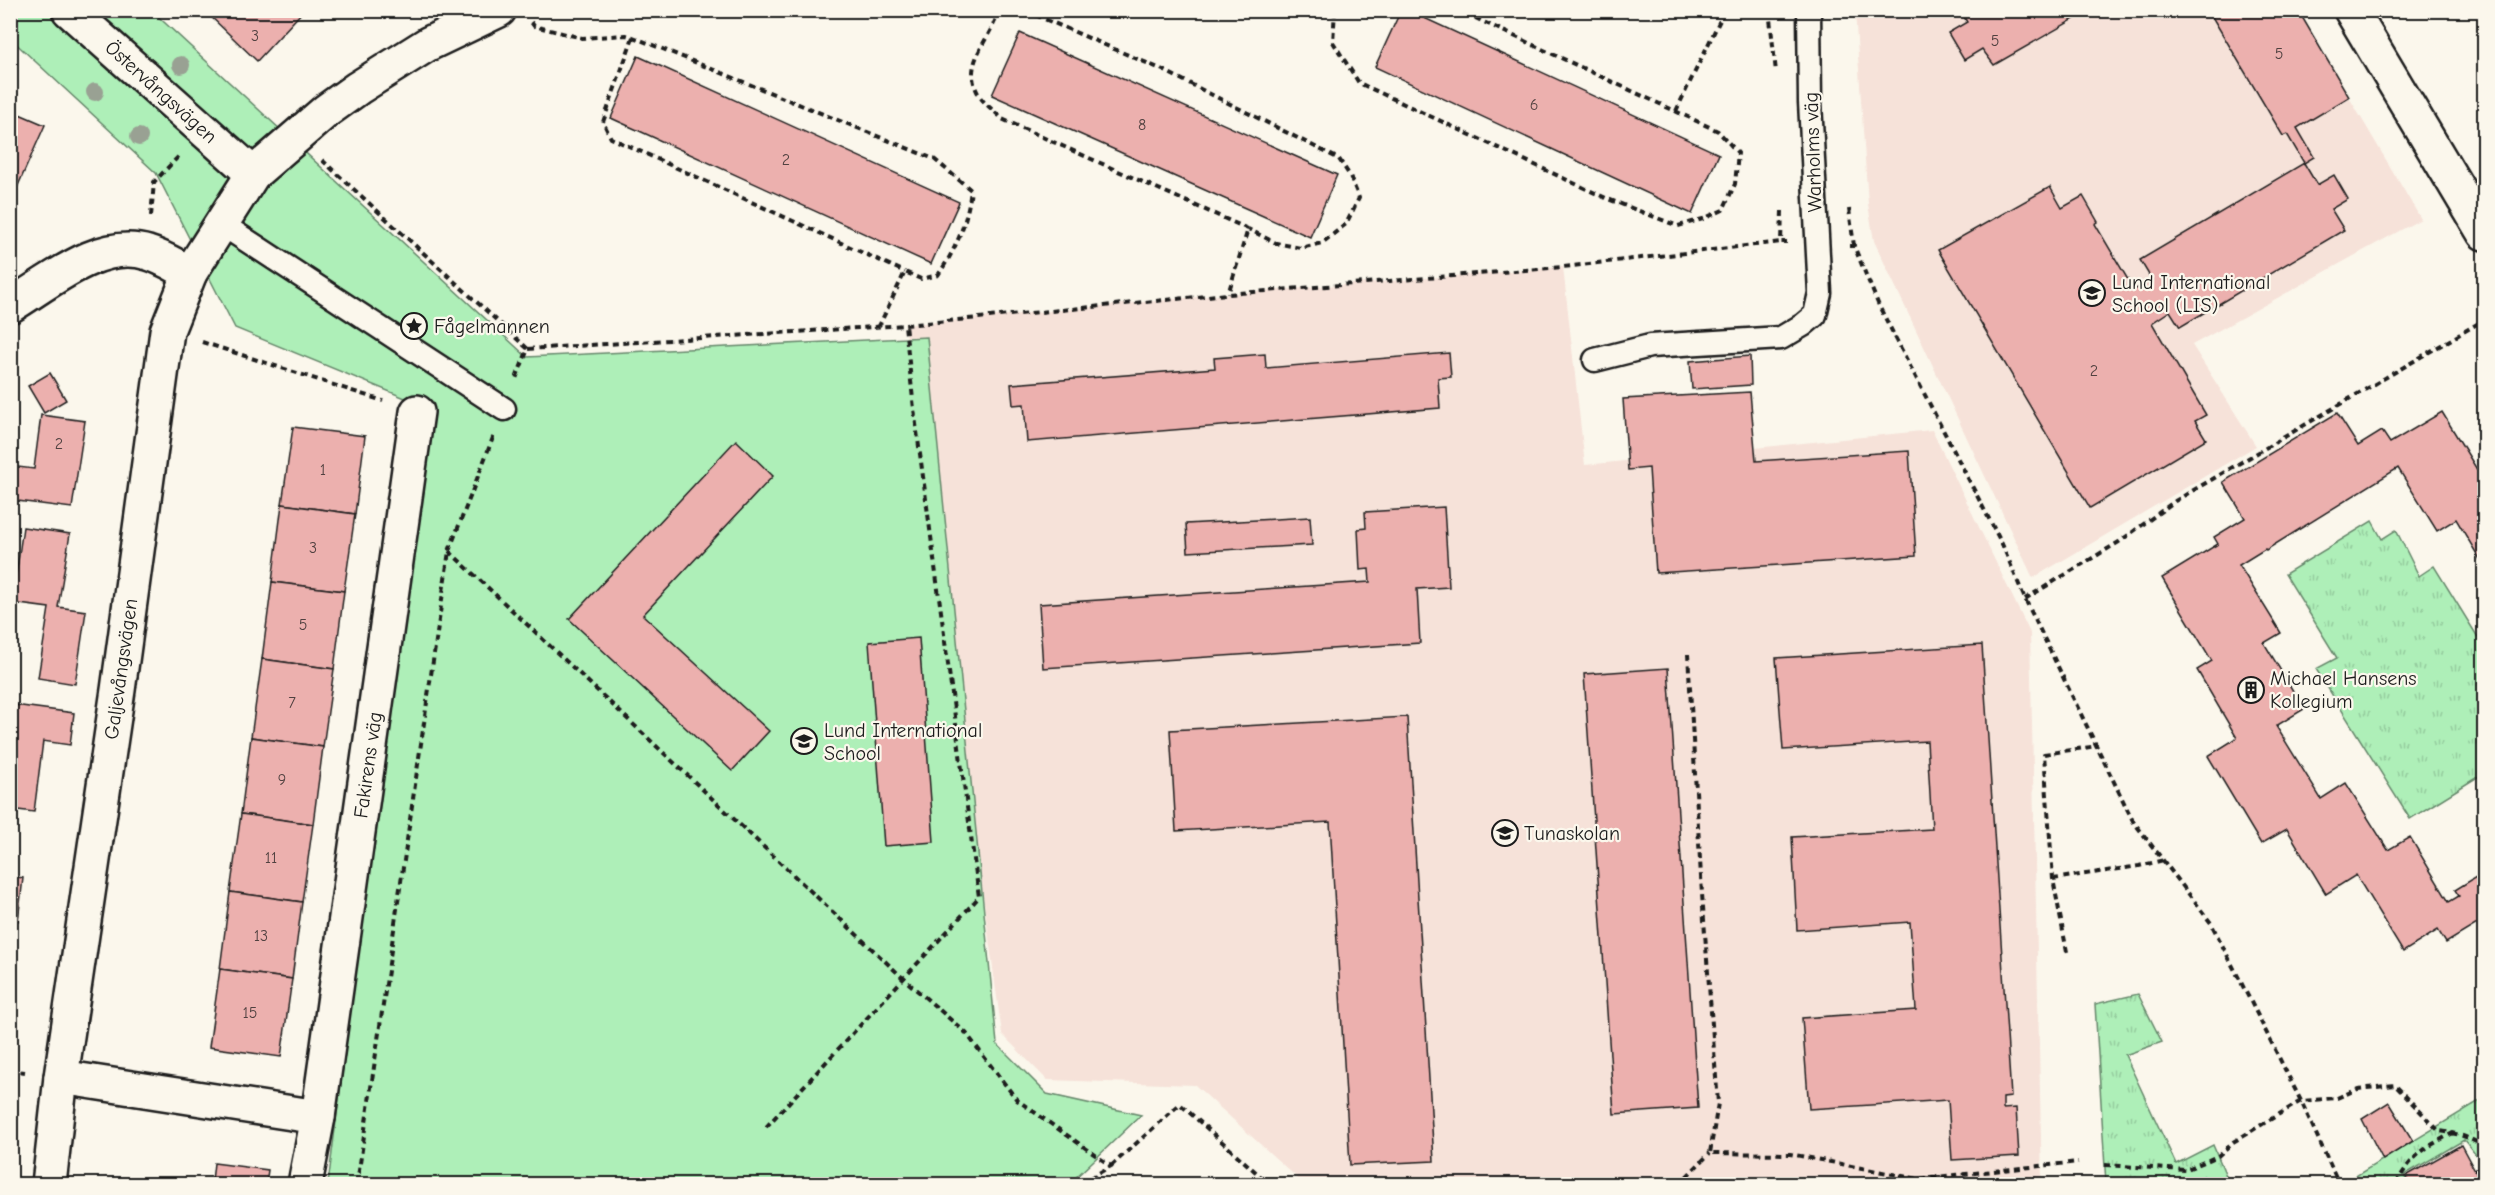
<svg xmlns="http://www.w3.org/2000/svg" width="2495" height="1195" font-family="'Comic Neue',sans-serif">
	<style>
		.built { fill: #f6e2d9 }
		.grass { fill: url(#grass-tufts); stroke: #65866a; stroke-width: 1.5 }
		.green { fill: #aeefb8; stroke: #65866a; stroke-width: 1.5 }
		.building { fill: #ecb0ae; stroke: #1c1c1c; stroke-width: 1.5 }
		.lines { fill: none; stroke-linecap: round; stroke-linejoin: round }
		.lane-casing { stroke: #1c1c1c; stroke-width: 27 }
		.street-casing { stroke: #1c1c1c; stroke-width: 38 }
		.path { stroke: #1c1c1c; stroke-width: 4; stroke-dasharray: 6 4.5; stroke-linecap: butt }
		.lane { stroke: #fbf7ec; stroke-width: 22 }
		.street { stroke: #fbf7ec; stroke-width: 33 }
		.tree { fill: #99a193 }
		.labels { text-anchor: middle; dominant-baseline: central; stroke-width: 4.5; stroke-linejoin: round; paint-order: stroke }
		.number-label { font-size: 16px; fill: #504140 }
		.street-label { font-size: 20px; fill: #1c1c1c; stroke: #fbf7ec }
		.poi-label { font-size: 20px; fill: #1c1c1c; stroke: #fbf7ec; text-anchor: start }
	</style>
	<defs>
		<pattern id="grass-tufts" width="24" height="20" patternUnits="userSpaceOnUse" patternTransform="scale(1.5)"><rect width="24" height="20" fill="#aeefb8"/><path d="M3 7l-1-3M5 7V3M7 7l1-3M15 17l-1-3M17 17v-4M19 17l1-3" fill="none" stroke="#95cc9e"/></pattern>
	</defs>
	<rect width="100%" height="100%" fill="#fbf7ec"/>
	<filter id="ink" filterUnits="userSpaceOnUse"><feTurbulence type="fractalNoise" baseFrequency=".0167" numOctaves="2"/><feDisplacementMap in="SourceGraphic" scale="12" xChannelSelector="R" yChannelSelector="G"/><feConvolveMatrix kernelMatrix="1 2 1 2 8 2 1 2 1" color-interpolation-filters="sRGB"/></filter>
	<g filter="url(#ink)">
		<!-- built -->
		<g class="built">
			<polygon points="1855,11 2298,11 2421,219 2192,345 2256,446 2033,578 1874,241 1868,204"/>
			<polygon points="1563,267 1585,465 1932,430 2030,633 2042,1184 1304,1184 1195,1085 1047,1080 1002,1034 905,325 1228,294"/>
		</g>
		<!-- grass -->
		<g class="grass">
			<polygon points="2372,521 2382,539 2396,530 2419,576 2434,566 2484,647 2484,773 2410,819 2316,669 2337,658 2285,574"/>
			<polygon points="2138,994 2162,1042 2125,1055 2176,1164 2213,1145 2227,1178 2218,1184 2106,1184 2095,1004"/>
			<polygon points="2484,1098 2484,1165 2464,1140 2404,1175 2408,1184 2351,1184 2349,1180"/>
		</g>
		<!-- green -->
		<polygon class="green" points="10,11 152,11 527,357 927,337 997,1044 1047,1094 1141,1115 1069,1184 328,1184 427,407 235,328 156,173 11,39"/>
		<!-- building -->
		<g class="building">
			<polygon points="204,10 304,10 257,61"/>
			<polygon points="1401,10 1407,10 1719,154 1692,214 1375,67"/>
			<polygon points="1960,10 2090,10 1994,65 1982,49 1964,60 1948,33 1967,22"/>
			<polygon points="2208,10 2298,10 2349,97 2297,128 2314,157 2304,163 2287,134 2283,136"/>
			<polygon points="1020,33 1337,175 1310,237 992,95"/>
			<polygon points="638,56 959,202 931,264 611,118"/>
			<polygon points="10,110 45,125 16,190 10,188"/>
			<polygon points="2304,163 2317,185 2334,175 2348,199 2331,209 2344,230 2180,327 2170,311 2152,323 2206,415 2195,421 2206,439 2090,508 1938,250 2050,187 2062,208 2083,196 2098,222 2095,224 2134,290 2152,280 2140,260"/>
			<polygon points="1449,353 1451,377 1438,378 1440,408 1027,442 1024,404 1013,405 1011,384 1215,368 1214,358 1265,354 1266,368"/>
			<polygon points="1750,356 1751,385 1692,389 1690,361"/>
			<polygon points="50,373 66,400 44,413 28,386"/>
			<polygon points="1750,392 1756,461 1909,451 1916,556 1656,573 1649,468 1628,470 1623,399"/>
			<polygon points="2442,412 2484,481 2484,566 2456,519 2437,531 2398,468 2266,550 2265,549 2239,565 2281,633 2264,643 2304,709 2276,726 2321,799 2346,783 2388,850 2410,837 2449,902 2459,896 2455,890 2484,872 2484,936 2477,924 2446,943 2438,930 2403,952 2356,875 2326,894 2287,829 2261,844 2208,756 2237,738 2197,670 2212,661 2162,578 2218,544 2214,537 2245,518 2223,482 2337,413 2358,446 2382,431 2390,443"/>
			<polygon points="41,415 85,421 72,508 10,500 10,466 34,469"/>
			<polygon points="293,427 365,436 355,514 282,504"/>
			<polygon points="736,440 773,476 643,615 769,731 732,771 569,619"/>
			<polygon points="282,504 355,514 344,591 272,582"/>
			<polygon points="1444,507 1449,587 1417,589 1420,643 1043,668 1039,604 1370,582 1369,569 1360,570 1358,529 1366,528 1365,512"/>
			<polygon points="1310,517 1312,545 1188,552 1186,524"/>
			<polygon points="23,527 70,534 58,607 86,611 75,684 38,678 49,608 12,603"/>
			<polygon points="272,582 344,591 334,669 262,659"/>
			<polygon points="919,638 934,842 884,846 869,642"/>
			<polygon points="1982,645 2011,1097 2003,1098 2003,1109 2016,1108 2019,1156 1952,1160 1948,1100 1809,1109 1802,1018 1916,1010 1910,922 1797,930 1792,837 1932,829 1927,741 1783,750 1776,658"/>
			<polygon points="262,659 334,669 323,747 251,737"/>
			<polygon points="1668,668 1698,1108 1614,1114 1584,674"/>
			<polygon points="14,705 74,713 70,745 43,741 34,812 10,809 10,732"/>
			<polygon points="1407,717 1434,1161 1350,1165 1330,822 1176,831 1170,730"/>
			<polygon points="251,737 323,747 313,824 241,814"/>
			<polygon points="241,814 313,824 302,902 230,892"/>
			<polygon points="10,876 23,878 18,921 10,920"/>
			<polygon points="230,892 302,902 292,979 220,969"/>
			<polygon points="220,969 292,979 281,1057 209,1047"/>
			<polygon points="2389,1102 2413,1141 2383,1160 2362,1119"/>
			<polygon points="2461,1145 2482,1184 2410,1184 2406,1176"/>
			<polygon points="214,1163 268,1170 266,1184 206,1184 207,1180 212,1181"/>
		</g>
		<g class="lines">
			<defs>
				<g id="lane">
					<polyline points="220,223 504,409"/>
					<polyline points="1595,360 1650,346 1781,338 1803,325 1815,315 1820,293 1810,102 1809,10"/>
				</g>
				<g id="street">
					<polyline points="69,10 253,174"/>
					<polyline points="2351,10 2484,233"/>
					<path d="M10 306C50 282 100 238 148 253 162 257 176 266 190 273"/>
					<polyline points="61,1077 318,1117"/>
					<polyline points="49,1184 61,1077 118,690 167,331 190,273 253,174 326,111 358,88 428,44 499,10"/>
					<polyline points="305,1184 318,1117 417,412"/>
				</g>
			</defs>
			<!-- lane casing -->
			<use href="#lane" class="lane-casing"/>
			<!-- street casing -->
			<use href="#street" class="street-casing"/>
			<!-- path -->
			<g class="path">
				<path d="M999 10C991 40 960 63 979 95 984 104 995 111 1002 119L1248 229 1228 294"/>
				<polyline points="1335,10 1333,42 1359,83 1608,199 1678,226 1703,219 1723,210 1735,184 1738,153 1718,131 1458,10"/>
				<polyline points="1769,10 1776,72"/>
				<polyline points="1026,11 1163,70 1339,159 1350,176 1359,198 1346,224 1322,243 1301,248 1276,243 1248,229"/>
				<path d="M531 22 534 26 582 38 626 35 633 37 934 159 971 190C967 222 957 248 938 275L921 279 905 272 879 326"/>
				<polyline points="633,37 603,122 611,138 905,272"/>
				<polyline points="1676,111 1721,18 1721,10"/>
				<polyline points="322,160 528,349 515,381"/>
				<polyline points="1849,209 1854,246"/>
				<polyline points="1782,211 1781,242 1787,242"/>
				<polyline points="151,216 154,182 179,156"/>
				<polyline points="1849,246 1854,246 1879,306 2002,544 2025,599 2133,821 2211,923 2301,1101 2339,1184"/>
				<polyline points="202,342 383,401"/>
				<polyline points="528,349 905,325 1228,294 1563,267 1781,242"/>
				<polyline points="449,551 904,979 966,1033 1017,1100 1111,1166 1080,1184"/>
				<polyline points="2025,599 2119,542 2175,501 2484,320"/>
				<polyline points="1688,654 1702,894 1718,1103 1710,1153 1790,1154 1918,1179 2078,1162"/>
				<polyline points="2053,879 2139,866 2164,860"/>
				<polyline points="2067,952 2053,879 2044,754 2097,746"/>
				<polyline points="10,1070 25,1072"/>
				<polyline points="766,1127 979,897 914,409 905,325"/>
				<path d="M2105 1165 2185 1170 2218 1156 2233 1142 2301 1101 2337 1098 2358 1089 2395 1085 2439 1131C2456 1133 2470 1137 2484 1147"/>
				<polyline points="1111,1166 1180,1104 1269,1184"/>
				<polyline points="2475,1171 2477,1170 2484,1183"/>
				<polyline points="357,1184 449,551 494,435"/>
				<polyline points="1679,1184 1710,1153"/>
				<path d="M2396 1184C2413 1154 2423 1149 2453 1133"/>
			</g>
			<!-- lane -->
			<use href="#lane" class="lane"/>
			<!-- street -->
			<use href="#street" class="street"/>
		</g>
		<!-- trees -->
		<g class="tree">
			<circle cx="181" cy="65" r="9"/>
			<circle cx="95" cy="92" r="9"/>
			<circle cx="139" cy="137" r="9"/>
		</g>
	</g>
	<!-- icons -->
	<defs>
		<symbol id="school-ring" viewBox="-11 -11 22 22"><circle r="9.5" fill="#fbf7ec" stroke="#1c1c1c" stroke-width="1.5"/><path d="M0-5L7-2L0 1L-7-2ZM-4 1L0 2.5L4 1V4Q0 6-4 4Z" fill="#1c1c1c"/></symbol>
		<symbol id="sight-ring" viewBox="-11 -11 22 22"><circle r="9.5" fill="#fbf7ec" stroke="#1c1c1c" stroke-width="1.5"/><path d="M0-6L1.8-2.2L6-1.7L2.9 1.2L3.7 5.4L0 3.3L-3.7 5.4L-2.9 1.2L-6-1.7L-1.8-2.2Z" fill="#1c1c1c"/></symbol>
		<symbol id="building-ring" viewBox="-11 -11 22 22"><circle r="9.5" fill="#fbf7ec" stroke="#1c1c1c" stroke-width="1.5"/><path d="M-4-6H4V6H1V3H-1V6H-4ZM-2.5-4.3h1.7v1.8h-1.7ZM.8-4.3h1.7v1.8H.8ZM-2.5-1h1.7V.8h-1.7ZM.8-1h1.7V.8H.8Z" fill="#1c1c1c"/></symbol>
	</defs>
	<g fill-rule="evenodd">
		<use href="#school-ring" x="2077" y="278" width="30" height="30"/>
		<use href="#sight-ring" x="399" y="311" width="30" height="30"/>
		<use href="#building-ring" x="2236" y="675" width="30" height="30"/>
		<use href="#school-ring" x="789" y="726" width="30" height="30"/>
		<use href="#school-ring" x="1490" y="818" width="30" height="30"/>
	</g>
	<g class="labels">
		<!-- number labels -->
		<g class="number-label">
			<text x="255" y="36">3</text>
			<text x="1995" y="41">5</text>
			<text x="2279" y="54">5</text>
			<text x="1534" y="105">6</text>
			<text x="1142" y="125">8</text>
			<text x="786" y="160">2</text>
			<text x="2094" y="371">2</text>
			<text x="59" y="444">2</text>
			<text x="323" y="470">1</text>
			<text x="313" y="548">3</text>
			<text x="303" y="625">5</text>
			<text x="292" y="703">7</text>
			<text x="282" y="780">9</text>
			<text x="271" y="858">11</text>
			<text x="261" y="936">13</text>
			<text x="250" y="1013">15</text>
		</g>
		<!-- street labels -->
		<g class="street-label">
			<text transform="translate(161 92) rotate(42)">Östervångsvägen</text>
			<text transform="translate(1813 152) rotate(-92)">Warholms väg</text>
			<text transform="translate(121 669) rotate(-82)">Galjevångsvägen</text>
			<text transform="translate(368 765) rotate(-82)">Fakirens väg</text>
		</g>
		<!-- poi labels -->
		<g class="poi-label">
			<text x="2112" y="282">Lund International<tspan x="2112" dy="23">School (LIS)</tspan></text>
			<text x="434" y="326">Fågelmannen</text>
			<text x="2270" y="678">Michael Hansens<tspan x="2270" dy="23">Kollegium</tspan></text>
			<text x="824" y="730">Lund International<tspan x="824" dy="23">School</tspan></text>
			<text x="1524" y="833">Tunaskolan</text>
		</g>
	</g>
	<!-- margin -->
	<rect width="2495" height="1195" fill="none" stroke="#fbf7ec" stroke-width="36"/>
	<rect x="18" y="18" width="2459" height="1159" fill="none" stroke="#1c1c1c" stroke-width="2" filter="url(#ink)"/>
</svg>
